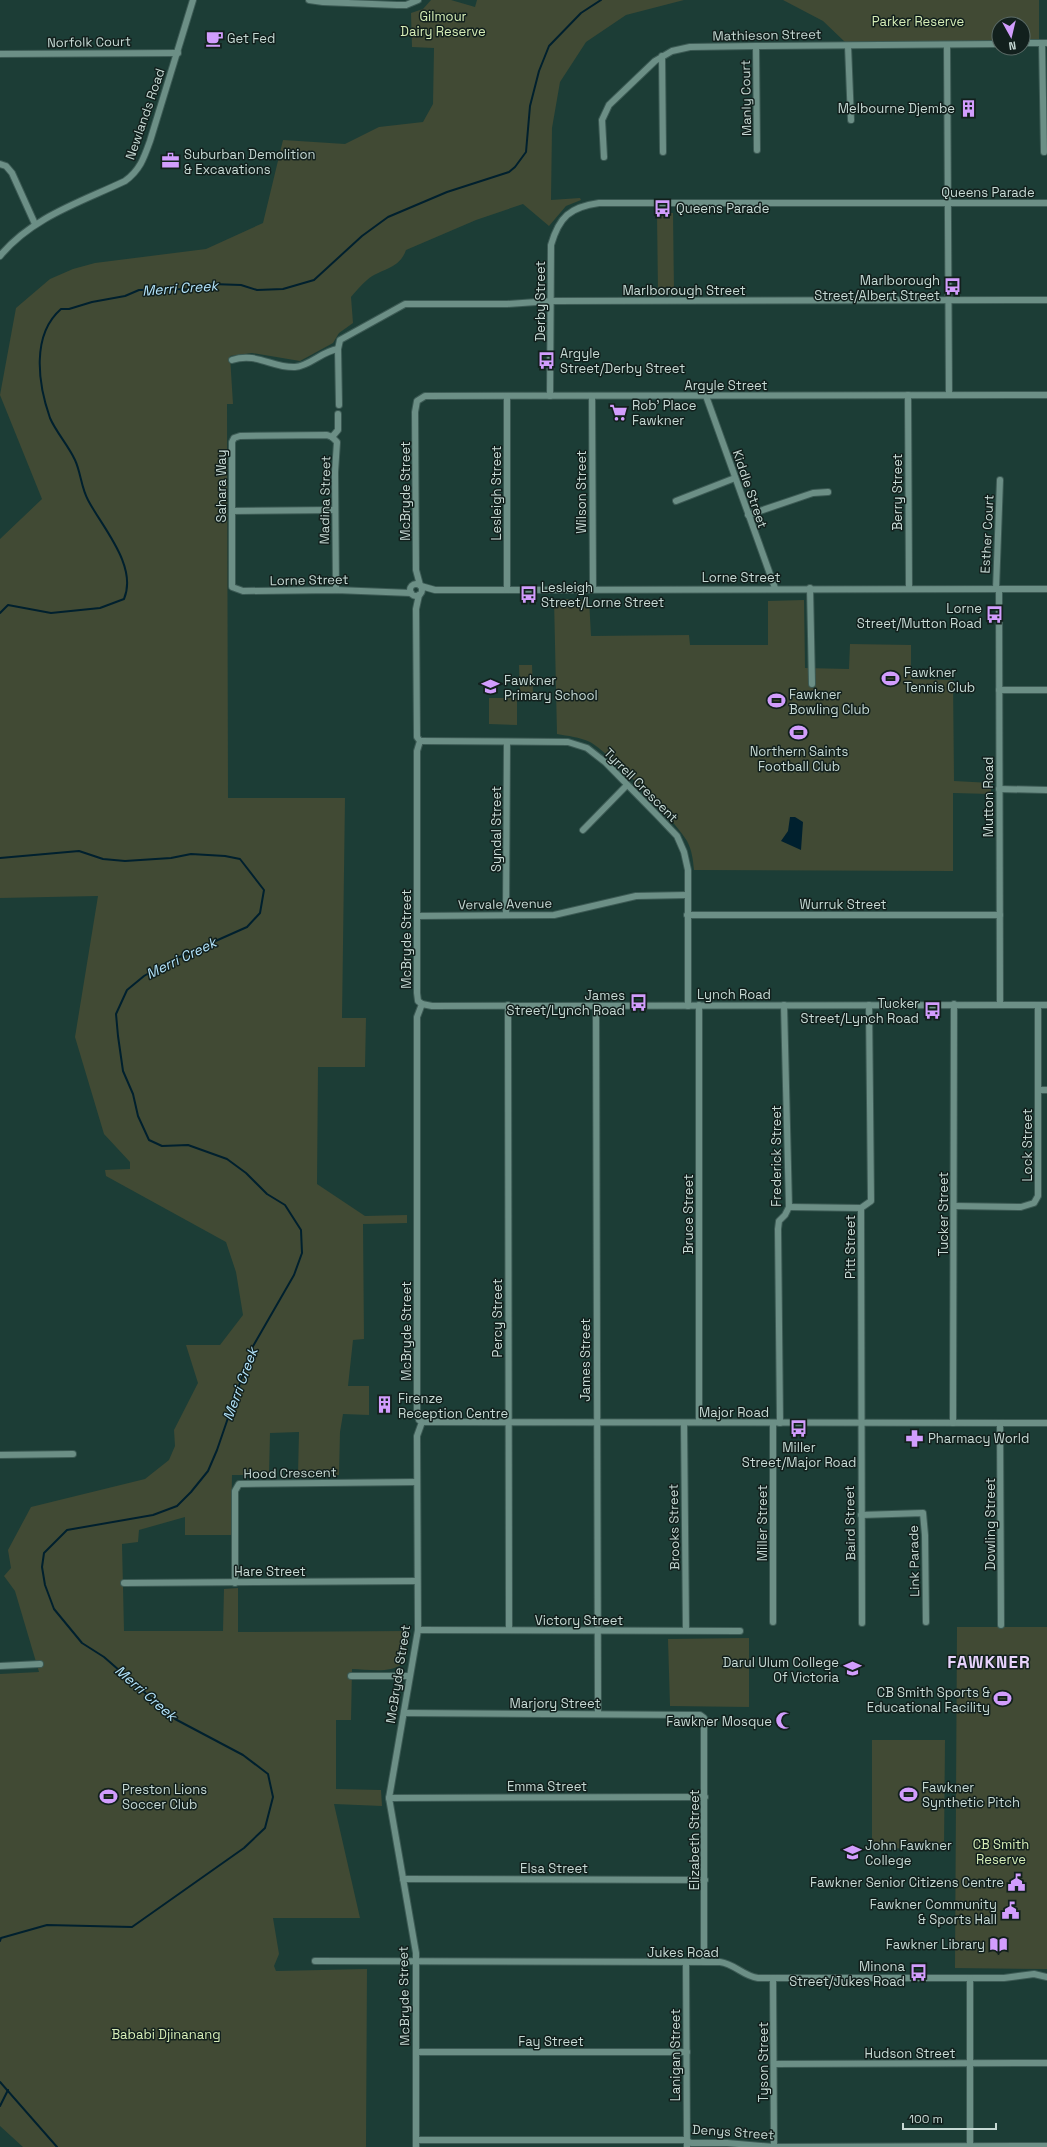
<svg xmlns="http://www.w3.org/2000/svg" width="1047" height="2147" font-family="'Space Grotesk',sans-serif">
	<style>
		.green { fill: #414a34 }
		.water { fill: #00202e }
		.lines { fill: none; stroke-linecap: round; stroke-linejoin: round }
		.stream { stroke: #00202e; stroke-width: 2 }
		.minor-casing { stroke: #3c5a54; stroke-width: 8 }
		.minor { stroke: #6c8f86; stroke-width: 6 }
		.labels { text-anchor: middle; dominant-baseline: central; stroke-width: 3; stroke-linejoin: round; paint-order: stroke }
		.park-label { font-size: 13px; fill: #d6edb7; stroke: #12201d }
		.street-label { font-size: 13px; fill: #c6d9d4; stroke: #12201d }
		.poi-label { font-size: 13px; fill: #c6d9d4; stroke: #12201d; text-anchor: start }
		.water-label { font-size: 14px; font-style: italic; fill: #b3e4fc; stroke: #12201d }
		.district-label { font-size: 17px; font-weight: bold; letter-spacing: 1px; fill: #e7d2fb; stroke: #12201d }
	</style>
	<rect width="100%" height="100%" fill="#1c3d36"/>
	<!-- green -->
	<g class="green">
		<path d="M431 0H451L475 7 477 0H684L626 15 586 42 560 82 552 128 551 200 580 198 581 200 566 206 549 226 523 204 476 220 406 250C399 270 381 268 367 280 361 285 356 291 351 297L353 323 339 333 333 343 300 361 252 353 230 356 233 404H227L228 798H345L342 1018H366L365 1067H318L317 1184 365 1216 407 1215V1223L363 1224 364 1339 353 1340 348 1386H369V1415L343 1414 340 1432 339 1475H298L299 1432 270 1433 269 1475H232L231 1535H185V1517L139 1530 138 1542 122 1544 124 1631H223L224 1589 238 1588V1632L408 1631 402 1664C389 1674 367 1669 352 1669L351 1720H336V1789L381 1790 382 1806 334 1804 360 1918H273L279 1954 274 1966 276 1971 367 1969 366 2147H23L0 2126V1674L39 1672 15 1591 4 1576 11 1568 8 1550 31 1507 145 1479 169 1460 175 1446 174 1430 198 1383 186 1345H220L243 1315 236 1272 226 1242 106 1176 105 1170 130 1169V1162L104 1134 75 1037 98 896 0 898V539L42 499 0 395 16 308 50 279 73 269 95 263 206 249 263 223 283 140 345 144 379 127 423 122 433 104 434 48 412 47 411 13 423 9Z"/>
		<polygon points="783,0 1039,0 1039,40 1023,40 1023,24 999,24 999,41 845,42 823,21"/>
		<polygon points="657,213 673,213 674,293 658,293"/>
		<path d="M554 599H589L591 636 689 635 690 645H768V601L804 600 805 668 849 669 850 644 911 645V679L953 680 954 781 991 783V794L953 793V871L694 870C693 860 692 850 687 841 674 819 611 754 590 742 579 737 568 736 557 734Z"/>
		<polygon points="519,665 532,665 533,694 520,694"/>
		<polygon points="489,698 517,698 517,725 489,724"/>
		<polygon points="957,1627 1047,1627 1047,1969 953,1968 955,1968"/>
		<polygon points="749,1638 749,1707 670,1706 668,1639"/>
		<polygon points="872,1740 945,1740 944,1849 872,1848"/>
	</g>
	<!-- water -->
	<polygon class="water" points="790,817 795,817 803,822 801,850 781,841 788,831"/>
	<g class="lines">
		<!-- stream -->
		<g class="stream">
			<path d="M0 613 8 605 51 613 100 608 124 599C138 566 102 527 88 500 81 487 81 473 75 460 68 445 56 432 50 418 38 384 31 335 61 309H69L92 302 125 296 139 290 189 289 212 284 241 285 257 290 283 289 314 280 362 236 388 217 447 192 509 172 515 167 526 152 530 106 539 71 549 46 581 13 601 0"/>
			<polyline points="0,858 79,851 103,859 125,861 171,858 191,854 225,856 240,859 264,890 260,913 247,927 166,963 144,976 127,990 116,1014 118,1036 123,1071 133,1094 138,1116 149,1140 162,1146 188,1145 227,1159 246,1173 267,1194 285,1205 301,1230 302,1253 294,1275 252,1348 217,1450 208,1471 191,1492 177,1506 153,1515 67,1530 44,1553 42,1567 45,1585 54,1609 82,1643 104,1657 175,1719 243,1755 268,1774 273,1797 265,1828 244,1848 132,1927 47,1925 1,1938 0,1941"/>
			<polyline points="0,2082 57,2147"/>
			<polyline points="0,2106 8,2090"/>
		</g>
		<defs>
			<g id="minor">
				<polyline points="309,0 323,2 397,5 406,5 418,0"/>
				<polyline points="1023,43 1047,43"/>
				<polyline points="1042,43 1044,152"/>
				<polyline points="947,45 949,395"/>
				<polyline points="756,46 757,150"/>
				<polyline points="848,46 851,120"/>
				<polyline points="0,54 178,53"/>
				<polyline points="662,56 663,152"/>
				<polyline points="604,157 602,120 609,105 655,61 672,51 690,47 756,46 999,44"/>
				<polyline points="0,164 6,166 12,173 35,224"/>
				<path d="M0 256C32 217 81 202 125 181 140 170 144 158 150 141L193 0"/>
				<path d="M232 360C257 352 272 368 295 367 310 366 322 351 338 349"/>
				<polyline points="908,395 909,588"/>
				<path d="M550 396 551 245C559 217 570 207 599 203H1047"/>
				<polyline points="592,396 593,589"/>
				<polyline points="706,396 775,588"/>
				<polyline points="339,405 338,349 340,340 405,304 507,304 551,301 1047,300"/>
				<polyline points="332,437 327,435 240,436 234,438 232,442 232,587 243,591 336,590 411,593"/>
				<polyline points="332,437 337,442 335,472 336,590"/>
				<polyline points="332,437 338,430 338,414"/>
				<polyline points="676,501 735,478"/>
				<polyline points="232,511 335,510"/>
				<polyline points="748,515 813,493 828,492"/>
				<circle cx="416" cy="590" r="6"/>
				<polyline points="420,585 416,570 415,412 417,401 425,396 1047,395"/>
				<polyline points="421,586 435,590 1047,589"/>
				<polyline points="810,588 812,684"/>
				<polyline points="996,589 1000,480"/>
				<polyline points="999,589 1000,1004"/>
				<polyline points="507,590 507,396"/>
				<polyline points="999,690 1047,690"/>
				<polyline points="420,741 568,742 587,748 605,762 657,815 677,836 684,852 688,870 688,1006"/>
				<polyline points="999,789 1047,790"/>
				<polyline points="583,830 627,785"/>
				<polyline points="506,915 507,742"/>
				<polyline points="687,915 1000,915"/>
				<polyline points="417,916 554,915 636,896 687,895"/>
				<polyline points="422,1004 432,1006 1047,1005"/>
				<polyline points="508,1005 509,1630"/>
				<polyline points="699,1005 699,1422"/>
				<polyline points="596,1006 598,1714"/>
				<polyline points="1039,1090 1047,1090"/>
				<polyline points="954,1206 1021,1207 1034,1203 1038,1196 1038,1005"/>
				<polyline points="789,1207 861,1208"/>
				<polyline points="422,1422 1047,1423"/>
				<polyline points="684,1423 686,1630"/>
				<polyline points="773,1423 773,1622"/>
				<polyline points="780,1423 778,1229 779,1221 785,1215 789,1207 784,1005"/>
				<polyline points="953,1423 954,1004"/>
				<polyline points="1000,1423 1001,1625"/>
				<polyline points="0,1455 73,1454"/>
				<polyline points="861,1515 923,1513 925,1535 926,1622"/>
				<polyline points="124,1583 417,1581"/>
				<polyline points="235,1583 235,1491 239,1484 417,1482"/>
				<polyline points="862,1623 861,1208 871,1201 869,1005"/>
				<polyline points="418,1630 740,1631"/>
				<polyline points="0,1666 40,1664"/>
				<polyline points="351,1676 409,1676"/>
				<polyline points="404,1713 700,1715 704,1718 704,1962"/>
				<polyline points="389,1798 705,1797"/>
				<polyline points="403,1879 705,1880"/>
				<path d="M315 1961 720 1962C735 1964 743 1976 758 1978H1004L1034 1974 1047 1977"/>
				<polyline points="686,1963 687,2147"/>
				<polyline points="773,1978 774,2147"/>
				<polyline points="416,2052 687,2052"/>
				<polyline points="774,2064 1047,2063"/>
				<polyline points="416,2140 686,2140 691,2143 727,2143 774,2147 1047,2146"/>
				<polyline points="416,2147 416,1953 389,1798 418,1630 417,1436 422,1422 419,1420 417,1411 417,1017 422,1004 418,1001 417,993 417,751 420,741 417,737 416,609 419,595"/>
				<polyline points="970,2147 970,1978"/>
			</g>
		</defs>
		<!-- minor casing -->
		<use href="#minor" class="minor-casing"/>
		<!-- minor -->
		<use href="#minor" class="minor"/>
	</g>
	<!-- icons -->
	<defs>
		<symbol id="cafe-bare" viewBox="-9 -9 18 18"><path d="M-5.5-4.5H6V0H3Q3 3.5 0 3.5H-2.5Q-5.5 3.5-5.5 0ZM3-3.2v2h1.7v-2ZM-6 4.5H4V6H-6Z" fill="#d29dfd" stroke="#12201d" stroke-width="2.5" paint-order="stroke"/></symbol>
		<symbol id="building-bare" viewBox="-9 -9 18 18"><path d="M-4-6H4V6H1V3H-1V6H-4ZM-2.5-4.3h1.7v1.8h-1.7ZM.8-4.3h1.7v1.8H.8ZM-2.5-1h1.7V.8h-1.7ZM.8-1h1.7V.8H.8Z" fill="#d29dfd" stroke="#12201d" stroke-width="2.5" paint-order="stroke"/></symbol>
		<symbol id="office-bare" viewBox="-9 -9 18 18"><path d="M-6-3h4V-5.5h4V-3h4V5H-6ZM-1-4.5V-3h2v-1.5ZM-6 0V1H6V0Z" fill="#d29dfd" stroke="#12201d" stroke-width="2.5" paint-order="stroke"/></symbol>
		<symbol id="bus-bare" viewBox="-9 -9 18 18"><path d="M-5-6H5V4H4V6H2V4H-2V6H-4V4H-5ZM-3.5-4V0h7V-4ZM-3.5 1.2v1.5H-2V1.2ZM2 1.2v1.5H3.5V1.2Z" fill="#d29dfd" stroke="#12201d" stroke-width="2.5" paint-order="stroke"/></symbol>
		<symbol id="supermarket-bare" viewBox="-9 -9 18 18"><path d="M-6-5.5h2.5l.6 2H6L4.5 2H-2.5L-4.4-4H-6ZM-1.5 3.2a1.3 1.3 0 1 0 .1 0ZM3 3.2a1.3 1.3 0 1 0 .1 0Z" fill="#d29dfd" stroke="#12201d" stroke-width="2.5" paint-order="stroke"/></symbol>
		<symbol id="stadium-bare" viewBox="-9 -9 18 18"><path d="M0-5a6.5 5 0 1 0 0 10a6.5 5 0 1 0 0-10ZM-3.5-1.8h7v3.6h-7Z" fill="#d29dfd" stroke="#12201d" stroke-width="2.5" paint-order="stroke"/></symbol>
		<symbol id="school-bare" viewBox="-9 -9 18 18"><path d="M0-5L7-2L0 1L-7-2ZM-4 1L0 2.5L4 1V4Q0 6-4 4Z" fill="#d29dfd" stroke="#12201d" stroke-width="2.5" paint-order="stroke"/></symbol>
		<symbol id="pharmacy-bare" viewBox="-9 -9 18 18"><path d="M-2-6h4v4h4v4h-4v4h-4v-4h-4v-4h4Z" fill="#d29dfd" stroke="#12201d" stroke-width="2.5" paint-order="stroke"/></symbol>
		<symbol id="mosque-bare" viewBox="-9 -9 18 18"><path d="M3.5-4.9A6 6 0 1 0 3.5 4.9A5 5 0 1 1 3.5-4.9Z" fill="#d29dfd" stroke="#12201d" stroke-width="2.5" paint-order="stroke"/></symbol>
		<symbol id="civic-bare" viewBox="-9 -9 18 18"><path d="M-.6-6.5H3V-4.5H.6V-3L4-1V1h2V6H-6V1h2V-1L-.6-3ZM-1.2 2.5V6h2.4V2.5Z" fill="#d29dfd" stroke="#12201d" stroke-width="2.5" paint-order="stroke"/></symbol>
		<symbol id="library-bare" viewBox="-9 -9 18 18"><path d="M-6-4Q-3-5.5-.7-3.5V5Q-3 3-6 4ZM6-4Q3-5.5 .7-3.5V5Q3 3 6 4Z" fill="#d29dfd" stroke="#12201d" stroke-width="2.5" paint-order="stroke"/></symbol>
	</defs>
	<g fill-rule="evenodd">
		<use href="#cafe-bare" x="202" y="26" width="25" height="25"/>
		<use href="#building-bare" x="956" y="96" width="25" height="25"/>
		<use href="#office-bare" x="158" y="148" width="25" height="25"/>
		<use href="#bus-bare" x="650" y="196" width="25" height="25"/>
		<use href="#bus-bare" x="940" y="274" width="25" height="25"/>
		<use href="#bus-bare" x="534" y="348" width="25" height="25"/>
		<use href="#supermarket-bare" x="606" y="400" width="25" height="25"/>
		<use href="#bus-bare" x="516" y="582" width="25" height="25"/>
		<use href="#bus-bare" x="982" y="602" width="25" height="25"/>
		<use href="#stadium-bare" x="878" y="666" width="25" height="25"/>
		<use href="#school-bare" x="478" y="674" width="25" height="25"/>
		<use href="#stadium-bare" x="764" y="688" width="25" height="25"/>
		<use href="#stadium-bare" x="786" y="720" width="25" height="25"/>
		<use href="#bus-bare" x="626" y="990" width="25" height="25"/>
		<use href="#bus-bare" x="920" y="998" width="25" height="25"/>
		<use href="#building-bare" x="372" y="1392" width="25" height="25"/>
		<use href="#bus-bare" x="786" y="1416" width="25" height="25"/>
		<use href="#pharmacy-bare" x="902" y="1426" width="25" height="25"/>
		<use href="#school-bare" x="840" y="1656" width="25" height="25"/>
		<use href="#stadium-bare" x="990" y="1686" width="25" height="25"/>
		<use href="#mosque-bare" x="772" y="1708" width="25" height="25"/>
		<use href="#stadium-bare" x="896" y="1782" width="25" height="25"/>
		<use href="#stadium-bare" x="96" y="1784" width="25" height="25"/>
		<use href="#school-bare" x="840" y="1840" width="25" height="25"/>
		<use href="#civic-bare" x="1004" y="1870" width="25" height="25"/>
		<use href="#civic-bare" x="998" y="1898" width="25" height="25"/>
		<use href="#library-bare" x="986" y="1932" width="25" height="25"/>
		<use href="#bus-bare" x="906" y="1960" width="25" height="25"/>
	</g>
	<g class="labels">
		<!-- park labels -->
		<g class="park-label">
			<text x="443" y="16">Gilmour<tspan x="443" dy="15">Dairy Reserve</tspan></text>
			<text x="918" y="21">Parker Reserve</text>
			<text x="1001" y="1844">CB Smith<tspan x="1001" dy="15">Reserve</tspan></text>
			<text x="166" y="2034">Bababi Djinanang</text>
		</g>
		<!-- street labels -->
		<g class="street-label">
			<text transform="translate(767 35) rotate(-1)">Mathieson Street</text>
			<text transform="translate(89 42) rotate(-1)">Norfolk Court</text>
			<text transform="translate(746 98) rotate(-91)">Manly Court</text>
			<text transform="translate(145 114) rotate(-71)">Newlands Road</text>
			<text x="988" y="192">Queens Parade</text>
			<text x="684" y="290">Marlborough Street</text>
			<text transform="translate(540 301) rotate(-90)">Derby Street</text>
			<text x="726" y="385">Argyle Street</text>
			<text transform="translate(221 486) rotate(-90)">Sahara Way</text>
			<text transform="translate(750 489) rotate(71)">Kiddle Street</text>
			<text transform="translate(405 491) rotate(-90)">McBryde Street</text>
			<text transform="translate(581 492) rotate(-90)">Wilson Street</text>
			<text transform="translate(897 492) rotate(-90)">Berry Street</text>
			<text transform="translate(496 493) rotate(-90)">Lesleigh Street</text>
			<text transform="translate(325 500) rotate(-89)">Madina Street</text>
			<text transform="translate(987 534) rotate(-87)">Esther Court</text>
			<text x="741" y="577">Lorne Street</text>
			<text transform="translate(309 580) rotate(-1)">Lorne Street</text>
			<text transform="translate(641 785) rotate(45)">Tyrrell Crescent</text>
			<text transform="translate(988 797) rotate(-90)">Mutton Road</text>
			<text transform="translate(496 829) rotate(-90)">Syndal Street</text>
			<text transform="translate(505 904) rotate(-1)">Vervale Avenue</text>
			<text x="843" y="904">Wurruk Street</text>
			<text transform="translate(406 939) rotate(-90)">McBryde Street</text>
			<text x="734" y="994">Lynch Road</text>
			<text transform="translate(1027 1145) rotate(-90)">Lock Street</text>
			<text transform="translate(776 1156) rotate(-90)">Frederick Street</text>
			<text transform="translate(688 1214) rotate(-90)">Bruce Street</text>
			<text transform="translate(943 1214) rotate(-90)">Tucker Street</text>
			<text transform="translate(850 1247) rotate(-90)">Pitt Street</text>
			<text transform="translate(497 1318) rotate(-90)">Percy Street</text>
			<text transform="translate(406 1331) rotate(-90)">McBryde Street</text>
			<text transform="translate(585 1360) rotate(-90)">James Street</text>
			<text x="734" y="1412">Major Road</text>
			<text transform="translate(290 1473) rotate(-1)">Hood Crescent</text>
			<text transform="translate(762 1523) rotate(-90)">Miller Street</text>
			<text transform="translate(850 1523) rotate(-91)">Baird Street</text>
			<text transform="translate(990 1524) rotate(-90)">Dowling Street</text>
			<text transform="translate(674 1527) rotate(-91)">Brooks Street</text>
			<text transform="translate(914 1561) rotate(-91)">Link Parade</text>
			<text x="270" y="1571">Hare Street</text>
			<text x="579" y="1620">Victory Street</text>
			<text transform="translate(398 1674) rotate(-81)">McBryde Street</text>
			<text x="555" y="1703">Marjory Street</text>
			<text x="547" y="1786">Emma Street</text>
			<text transform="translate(694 1840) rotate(-90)">Elizabeth Street</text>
			<text x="554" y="1868">Elsa Street</text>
			<text x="683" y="1952">Jukes Road</text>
			<text transform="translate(404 1996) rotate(-91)">McBryde Street</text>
			<text x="551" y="2041">Fay Street</text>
			<text x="910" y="2053">Hudson Street</text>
			<text transform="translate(675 2055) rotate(-90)">Lanigan Street</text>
			<text transform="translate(763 2062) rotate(-90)">Tyson Street</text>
			<text transform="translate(733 2132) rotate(4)">Denys Street</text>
		</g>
		<!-- poi labels -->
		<g class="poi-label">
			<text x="227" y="38">Get Fed</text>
			<text x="955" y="108" text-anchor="end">Melbourne Djembe</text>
			<text x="184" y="154">Suburban Demolition<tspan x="184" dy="15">&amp; Excavations</tspan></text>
			<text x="676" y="208">Queens Parade</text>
			<text x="940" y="280" text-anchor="end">Marlborough<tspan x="940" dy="15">Street/Albert Street</tspan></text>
			<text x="560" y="353">Argyle<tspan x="560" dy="15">Street/Derby Street</tspan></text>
			<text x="632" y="405">Rob' Place<tspan x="632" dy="15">Fawkner</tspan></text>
			<text x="541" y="587">Lesleigh<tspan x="541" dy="15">Street/Lorne Street</tspan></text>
			<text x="982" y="608" text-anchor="end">Lorne<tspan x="982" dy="15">Street/Mutton Road</tspan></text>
			<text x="904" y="672">Fawkner<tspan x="904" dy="15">Tennis Club</tspan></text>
			<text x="504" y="680">Fawkner<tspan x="504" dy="15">Primary School</tspan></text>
			<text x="789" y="694">Fawkner<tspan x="789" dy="15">Bowling Club</tspan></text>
			<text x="799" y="751" text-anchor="middle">Northern Saints<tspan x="799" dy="15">Football Club</tspan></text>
			<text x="625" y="995" text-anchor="end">James<tspan x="625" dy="15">Street/Lynch Road</tspan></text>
			<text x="919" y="1003" text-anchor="end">Tucker<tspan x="919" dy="15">Street/Lynch Road</tspan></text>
			<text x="398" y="1398">Firenze<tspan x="398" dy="15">Reception Centre</tspan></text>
			<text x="928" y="1438">Pharmacy World</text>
			<text x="799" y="1447" text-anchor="middle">Miller<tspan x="799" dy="15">Street/Major Road</tspan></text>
			<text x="839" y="1662" text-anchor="end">Darul Ulum College<tspan x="839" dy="15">Of Victoria</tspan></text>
			<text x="990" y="1692" text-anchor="end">CB Smith Sports &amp;<tspan x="990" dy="15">Educational Facility</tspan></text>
			<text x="772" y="1721" text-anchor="end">Fawkner Mosque</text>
			<text x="922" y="1787">Fawkner<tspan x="922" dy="15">Synthetic Pitch</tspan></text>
			<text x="122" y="1789">Preston Lions<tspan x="122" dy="15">Soccer Club</tspan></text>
			<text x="865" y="1845">John Fawkner<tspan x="865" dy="15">College</tspan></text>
			<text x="1004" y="1882" text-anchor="end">Fawkner Senior Citizens Centre</text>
			<text x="997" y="1904" text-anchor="end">Fawkner Community<tspan x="997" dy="15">&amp; Sports Hall</tspan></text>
			<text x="985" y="1944" text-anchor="end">Fawkner Library</text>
			<text x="905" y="1966" text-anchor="end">Minona<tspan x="905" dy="15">Street/Jukes Road</tspan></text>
		</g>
		<!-- water labels -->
		<g class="water-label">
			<text transform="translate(180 288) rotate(-4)">Merri Creek</text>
			<text transform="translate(181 958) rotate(-26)">Merri Creek</text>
			<text transform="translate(240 1384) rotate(-70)">Merri Creek</text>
			<text transform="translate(146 1693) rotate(41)">Merri Creek</text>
		</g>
		<!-- district labels -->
		<g class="district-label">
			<text x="989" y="1662">FAWKNER</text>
		</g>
	</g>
	<!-- north arrow -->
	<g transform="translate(1011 36) rotate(172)"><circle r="19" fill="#12201d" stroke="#5a6a66"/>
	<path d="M0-3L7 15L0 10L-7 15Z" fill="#d29dfd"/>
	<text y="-6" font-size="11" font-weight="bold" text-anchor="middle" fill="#c6d9d4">N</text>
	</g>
	<!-- scale -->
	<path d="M903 2123v6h93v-6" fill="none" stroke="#c6d9d4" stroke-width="2"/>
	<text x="909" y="2123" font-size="12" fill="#c6d9d4" stroke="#12201d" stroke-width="3" paint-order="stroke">100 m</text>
</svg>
